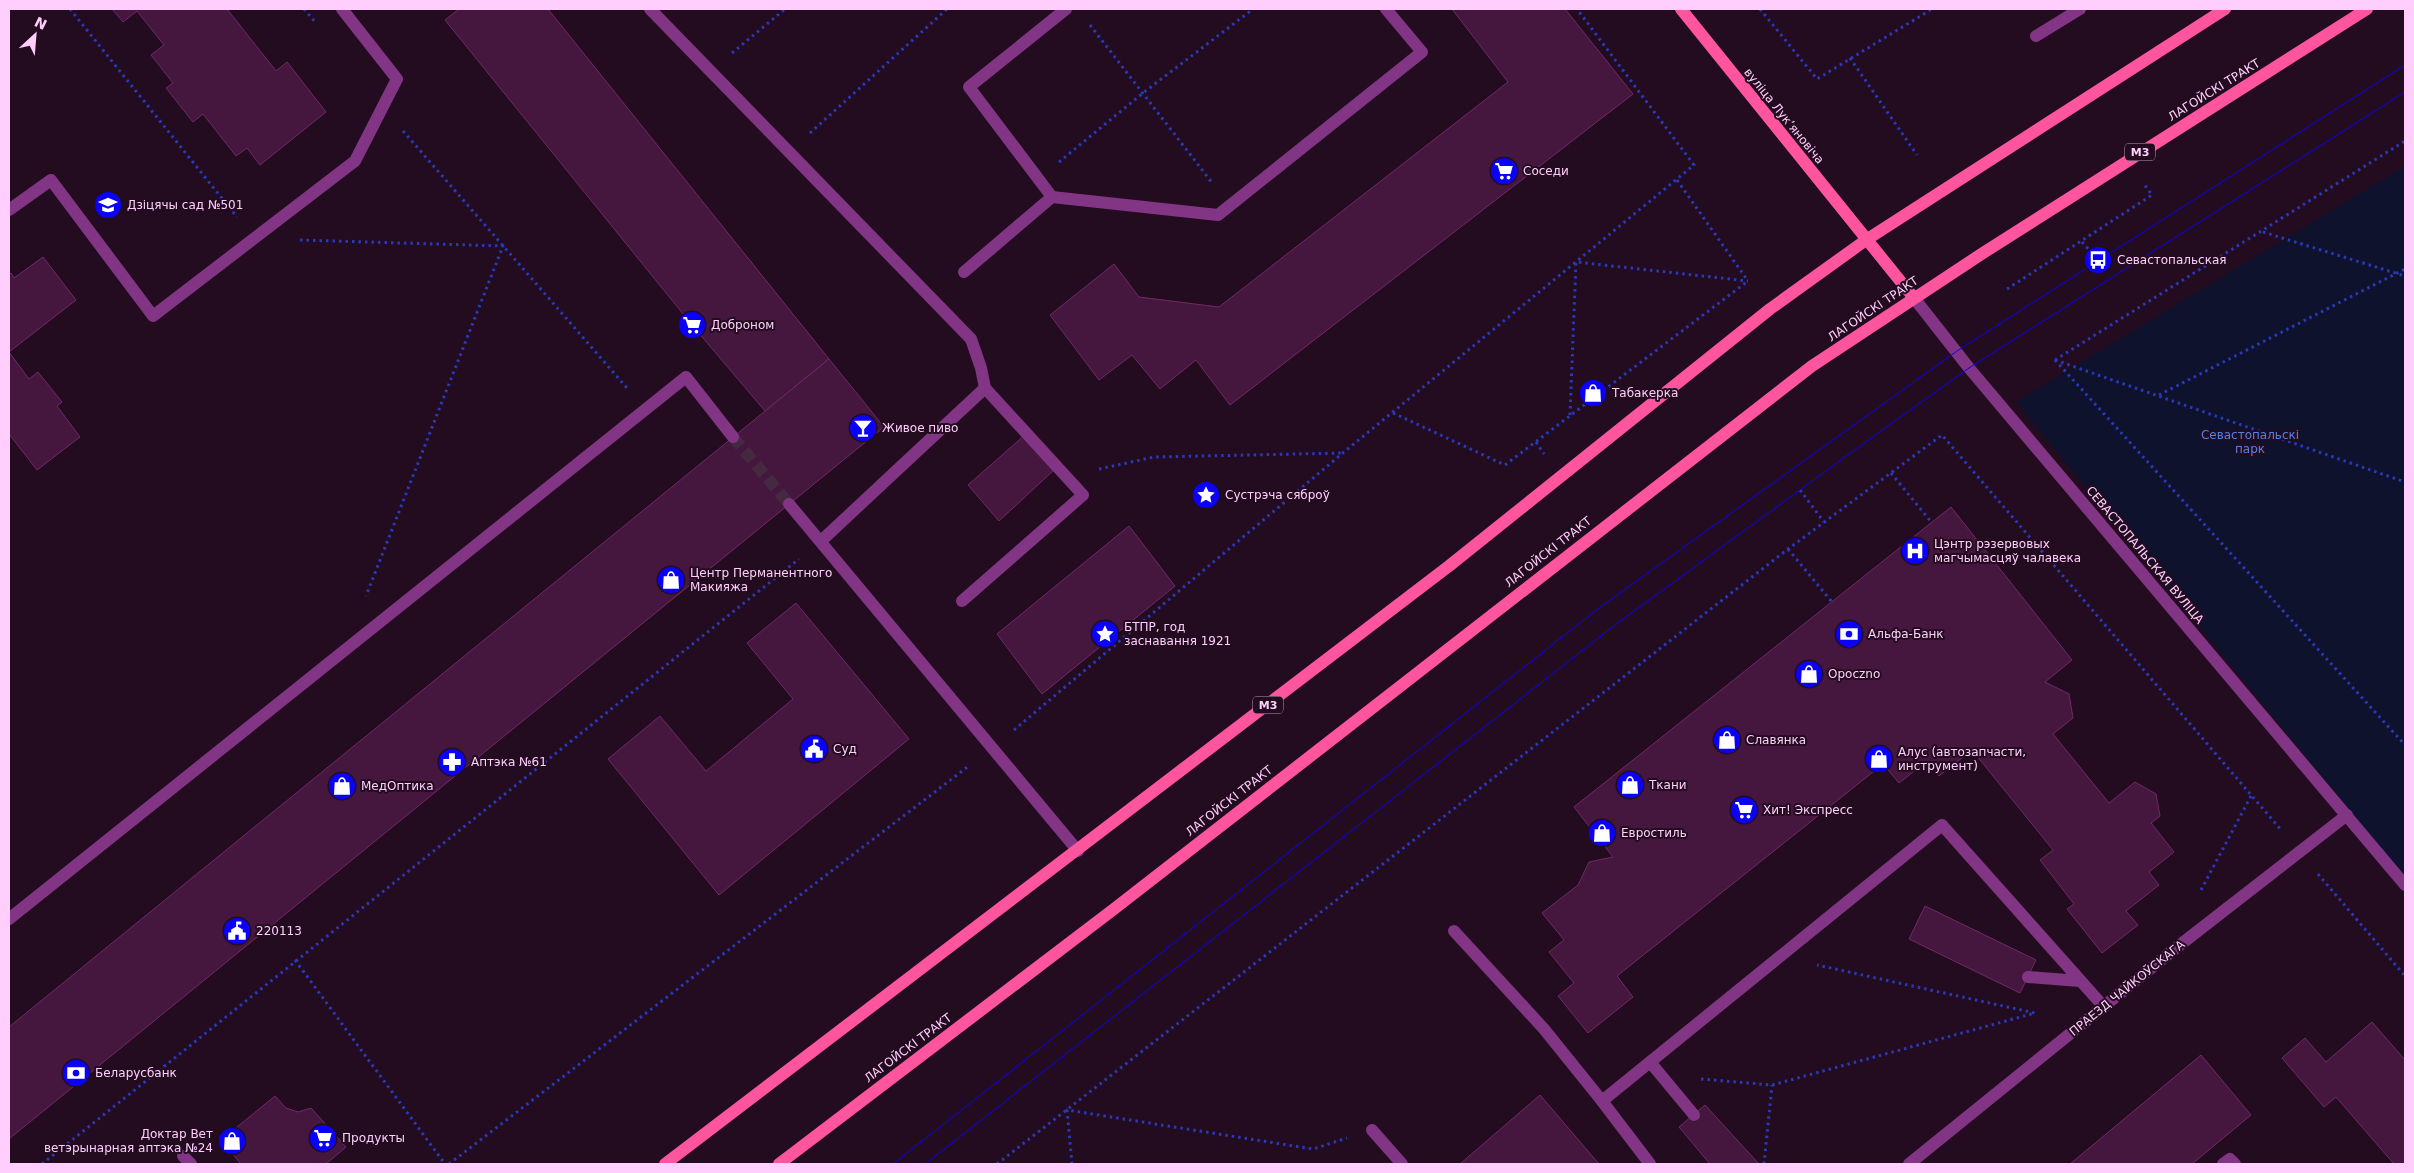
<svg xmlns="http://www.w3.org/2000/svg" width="2414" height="1173" font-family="'DejaVu Sans',sans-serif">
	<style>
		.green { fill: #0f122d }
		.building { fill: #45173e; stroke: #722868 }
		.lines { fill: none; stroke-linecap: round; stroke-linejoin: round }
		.minor-tunnel { stroke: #442941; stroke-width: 12; stroke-dasharray: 12 6; stroke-linecap: butt }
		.path { stroke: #2839ba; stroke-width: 3; stroke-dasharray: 2.5 4; stroke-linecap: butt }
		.minor { stroke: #833585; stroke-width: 12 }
		.major { stroke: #ff559f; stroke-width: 12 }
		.tram { stroke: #0b00f9; stroke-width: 1 }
		.labels { text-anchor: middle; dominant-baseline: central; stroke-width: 4; stroke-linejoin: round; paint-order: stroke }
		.shield { fill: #230c20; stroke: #bd94ba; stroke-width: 1 }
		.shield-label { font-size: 11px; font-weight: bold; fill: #ffcefc }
		.street-label { font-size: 12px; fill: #ffcefc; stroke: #230c20 }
		.poi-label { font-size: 12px; fill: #ffcefc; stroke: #230c20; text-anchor: start }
		.park-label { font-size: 12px; fill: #5481e5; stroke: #230c20 }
	</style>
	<rect width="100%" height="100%" fill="#230c20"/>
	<!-- green -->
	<polygon class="green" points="2405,166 2405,878 2016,402"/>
	<!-- building -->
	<g class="building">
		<polygon points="112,9 227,9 276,71 287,62 326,112 260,165 247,148 236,156 203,114 193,122 166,88 173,83 151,55 164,45 137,11 123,22"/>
		<polygon points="459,9 548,9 829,359 765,411 692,325 445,20"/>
		<polygon points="1452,9 1565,9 1633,94 1230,405 1196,360 1160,389 1132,355 1099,380 1050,315 1114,264 1139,297 1219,307 1508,82"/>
		<polygon points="43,257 76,300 9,352 9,275 11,273 14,278"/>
		<polygon points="9,352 29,379 38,372 62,402 57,406 80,437 37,470 9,434"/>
		<polygon points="829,359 884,427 9,1139 9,1027"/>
		<polygon points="1026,434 1055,469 999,521 968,485"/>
		<polygon points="1951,507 2072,660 2045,682 2069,694 2073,718 2053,734 2109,803 2135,782 2156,794 2160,816 2151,823 2174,852 2149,872 2159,885 2126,911 2138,925 2102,953 2067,909 2074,904 2040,860 2053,850 1972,750 1939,776 1927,761 1899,783 1883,764 1617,976 1633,997 1588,1033 1558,996 1574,983 1549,952 1564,940 1542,913 1578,885 1589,862 1613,857 1574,807"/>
		<polygon points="1129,526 1175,586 1042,694 997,634"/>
		<polygon points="796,603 909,739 719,895 608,759 660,716 706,771 793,699 747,643"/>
		<polygon points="1925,906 2036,960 2020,993 1909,939"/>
		<polygon points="2372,1022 2405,1060 2405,1164 2394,1164 2336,1097 2324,1107 2282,1058 2305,1038 2326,1062"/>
		<polygon points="2201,1055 2251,1115 2192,1164 2070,1164"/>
		<polygon points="1540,1095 1599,1164 1460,1164"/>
		<polygon points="275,1096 286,1108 298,1112 311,1108 346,1147 326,1164 241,1164 221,1140"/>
		<polygon points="1705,1105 1759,1164 1710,1164 1679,1127"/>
	</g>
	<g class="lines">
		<!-- minor-tunnel -->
		<polyline class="minor-tunnel" points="733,437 789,504"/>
		<!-- path -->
		<g class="path">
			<polyline points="70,9 237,217"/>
			<polyline points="304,9 316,23"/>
			<polyline points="1760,9 1817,79 1932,9"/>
			<polyline points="1090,25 1213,184"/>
			<polyline points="732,53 785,9"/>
			<polyline points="1850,58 1917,155"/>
			<polyline points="403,131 627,388"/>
			<polyline points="810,133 947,9"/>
			<polyline points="1059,162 1143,93 1253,9"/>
			<polyline points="1677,180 1748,281"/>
			<polyline points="2263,232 2405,276"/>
			<polyline points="300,240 503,246 366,596"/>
			<polyline points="2082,242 2098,260"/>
			<polyline points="2007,289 2152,195 2144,184"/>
			<polyline points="2055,360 2405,745"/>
			<polyline points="2055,360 2405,141"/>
			<polyline points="2055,360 2405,482"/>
			<polyline points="2159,395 2405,269"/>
			<polyline points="1393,413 1505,465 1748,281"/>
			<polyline points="1570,415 1576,262 1748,281"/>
			<polyline points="1536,442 1544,454"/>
			<polyline points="1099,469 1154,457 1343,453"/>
			<polyline points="1891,473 1932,523"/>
			<polyline points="1800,490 1824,522"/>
			<polyline points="1788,549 1832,602"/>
			<polyline points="1014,730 1344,452 1694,165 1577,9"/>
			<polyline points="2318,874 2405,976"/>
			<polyline points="2201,890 2251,796"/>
			<polyline points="295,960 445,1164"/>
			<polyline points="1701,1079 1772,1085 2035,1013 1817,965"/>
			<polyline points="42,1164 799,559"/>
			<polyline points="449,1164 970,765"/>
			<polyline points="997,1164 1788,549 1942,435 2282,831"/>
			<polyline points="1072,1164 1067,1110 1313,1149 1347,1138"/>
			<polyline points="1764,1164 1772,1085"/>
		</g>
		<!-- minor -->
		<g class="minor">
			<polyline points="650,9 971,339 981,368 985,388 1083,495 962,601"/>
			<polyline points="2036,36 2080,9"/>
			<polyline points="1052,197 1218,215 1422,52 1386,9"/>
			<polyline points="9,210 51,180 153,316 355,161 397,79 342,9"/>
			<polyline points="964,272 1052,197 969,87 1066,9"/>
			<polyline points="1914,298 1969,368 2405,885"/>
			<polyline points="789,504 1078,851"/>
			<polyline points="821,541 985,388"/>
			<polyline points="9,919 686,377 733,437"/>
			<polyline points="1454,931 1544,1029 1602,1101"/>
			<polyline points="2028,977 2080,981"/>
			<polyline points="1650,1062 1694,1115"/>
			<polyline points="1372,1130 1402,1164"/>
			<polyline points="183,1156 191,1164"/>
			<polyline points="1650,1164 1602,1101 1942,825 2104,1007"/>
			<polyline points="1909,1164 2176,948 2347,815"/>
			<polyline points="2223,1164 2230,1159 2235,1164"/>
		</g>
		<!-- major -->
		<g class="major">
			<polyline points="1681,9 1914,298"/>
			<polyline points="665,1164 1449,566 1770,309 1866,240 2225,9"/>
			<polyline points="779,1164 1114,909 1812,366 1983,253 2367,9"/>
		</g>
		<!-- tram -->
		<g class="tram">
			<polyline points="893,1164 1599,608 1957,351 2405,65"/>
			<polyline points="925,1164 1615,625 1867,441 1969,368 2405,92"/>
		</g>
	</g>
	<!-- icons -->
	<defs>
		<symbol id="supermarket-disc" viewBox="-11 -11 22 22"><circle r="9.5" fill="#0b00f9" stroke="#230c20"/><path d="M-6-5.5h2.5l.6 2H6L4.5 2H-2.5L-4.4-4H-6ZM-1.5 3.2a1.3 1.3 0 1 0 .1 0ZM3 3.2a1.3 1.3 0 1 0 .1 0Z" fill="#fff"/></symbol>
		<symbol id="school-disc" viewBox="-11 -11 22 22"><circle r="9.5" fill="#0b00f9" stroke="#230c20"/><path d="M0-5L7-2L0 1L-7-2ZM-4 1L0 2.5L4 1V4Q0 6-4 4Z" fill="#fff"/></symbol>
		<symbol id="bus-disc" viewBox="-11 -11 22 22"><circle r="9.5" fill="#0b00f9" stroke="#230c20"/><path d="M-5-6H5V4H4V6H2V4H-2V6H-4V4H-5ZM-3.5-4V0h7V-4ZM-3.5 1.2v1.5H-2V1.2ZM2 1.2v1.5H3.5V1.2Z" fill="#fff"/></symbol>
		<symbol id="shop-disc" viewBox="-11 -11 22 22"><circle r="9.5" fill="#0b00f9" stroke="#230c20"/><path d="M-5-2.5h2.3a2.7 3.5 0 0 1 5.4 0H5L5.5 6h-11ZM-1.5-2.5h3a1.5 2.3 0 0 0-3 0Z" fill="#fff"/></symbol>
		<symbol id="bar-disc" viewBox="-11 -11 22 22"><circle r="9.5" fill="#0b00f9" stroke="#230c20"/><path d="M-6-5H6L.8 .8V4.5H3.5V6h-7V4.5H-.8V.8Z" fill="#fff"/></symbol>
		<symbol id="sight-disc" viewBox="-11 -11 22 22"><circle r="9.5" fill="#0b00f9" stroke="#230c20"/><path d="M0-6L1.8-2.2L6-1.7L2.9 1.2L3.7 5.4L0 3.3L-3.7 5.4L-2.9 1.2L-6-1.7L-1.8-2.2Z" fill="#fff"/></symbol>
		<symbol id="hospital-disc" viewBox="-11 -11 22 22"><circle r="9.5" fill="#0b00f9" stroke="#230c20"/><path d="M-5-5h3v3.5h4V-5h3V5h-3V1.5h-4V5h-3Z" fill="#fff"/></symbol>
		<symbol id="bank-disc" viewBox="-11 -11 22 22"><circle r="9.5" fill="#0b00f9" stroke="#230c20"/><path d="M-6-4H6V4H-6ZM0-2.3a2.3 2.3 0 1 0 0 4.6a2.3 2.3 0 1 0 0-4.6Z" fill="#fff"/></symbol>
		<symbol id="civic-disc" viewBox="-11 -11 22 22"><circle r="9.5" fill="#0b00f9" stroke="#230c20"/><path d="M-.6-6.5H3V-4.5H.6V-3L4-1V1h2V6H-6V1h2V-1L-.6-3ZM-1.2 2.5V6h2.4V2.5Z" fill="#fff"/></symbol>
		<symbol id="pharmacy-disc" viewBox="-11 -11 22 22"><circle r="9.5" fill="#0b00f9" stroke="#230c20"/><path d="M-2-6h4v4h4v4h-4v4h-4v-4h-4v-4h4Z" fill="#fff"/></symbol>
	</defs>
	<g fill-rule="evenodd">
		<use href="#supermarket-disc" x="1488" y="155" width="32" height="32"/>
		<use href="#school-disc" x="92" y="189" width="32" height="32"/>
		<use href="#bus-disc" x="2082" y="244" width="32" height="32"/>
		<use href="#supermarket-disc" x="676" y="309" width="32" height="32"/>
		<use href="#shop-disc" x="1577" y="377" width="32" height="32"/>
		<use href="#bar-disc" x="847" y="412" width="32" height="32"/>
		<use href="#sight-disc" x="1190" y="479" width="32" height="32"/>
		<use href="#hospital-disc" x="1899" y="535" width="32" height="32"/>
		<use href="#shop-disc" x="655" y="564" width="32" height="32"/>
		<use href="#sight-disc" x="1089" y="618" width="32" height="32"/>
		<use href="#bank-disc" x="1833" y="618" width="32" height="32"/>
		<use href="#shop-disc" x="1793" y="658" width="32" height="32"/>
		<use href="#shop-disc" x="1711" y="724" width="32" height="32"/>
		<use href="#civic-disc" x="798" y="733" width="32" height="32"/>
		<use href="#shop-disc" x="1863" y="743" width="32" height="32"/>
		<use href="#pharmacy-disc" x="436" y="746" width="32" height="32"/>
		<use href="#shop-disc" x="1614" y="769" width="32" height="32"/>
		<use href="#shop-disc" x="326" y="770" width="32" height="32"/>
		<use href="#supermarket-disc" x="1728" y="794" width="32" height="32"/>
		<use href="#shop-disc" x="1586" y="817" width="32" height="32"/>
		<use href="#civic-disc" x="221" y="915" width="32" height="32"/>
		<use href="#bank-disc" x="60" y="1057" width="32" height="32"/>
		<use href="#supermarket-disc" x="307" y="1122" width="32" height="32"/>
		<use href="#shop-disc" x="216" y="1125" width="32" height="32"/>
	</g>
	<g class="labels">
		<!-- shield labels -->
		<g class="shield">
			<rect x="2125" y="143.5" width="30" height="17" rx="4"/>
			<rect x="1253" y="696.5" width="30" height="17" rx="4"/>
		</g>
		<g class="shield-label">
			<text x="2140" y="152">М3</text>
			<text x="1268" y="705">М3</text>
		</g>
		<!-- street labels -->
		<g class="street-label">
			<text transform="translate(2214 90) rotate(-32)">ЛАГОЙСКІ ТРАКТ</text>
			<text transform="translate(1784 116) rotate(51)">вуліца Лукʼяновіча</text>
			<text transform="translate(1873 309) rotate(-34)">ЛАГОЙСКІ ТРАКТ</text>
			<text transform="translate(1548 552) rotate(-38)">ЛАГОЙСКІ ТРАКТ</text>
			<text transform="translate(2145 555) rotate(50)">СЕВАСТОПАЛЬСКАЯ ВУЛІЦА</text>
			<text transform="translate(1229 801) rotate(-38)">ЛАГОЙСКІ ТРАКТ</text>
			<text transform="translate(2127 988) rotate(-39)">ПРАЕЗД ЧАЙКОЎСКАГА</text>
			<text transform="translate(908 1048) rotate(-37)">ЛАГОЙСКІ ТРАКТ</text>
		</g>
		<!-- poi labels -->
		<g class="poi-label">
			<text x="1523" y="171">Соседи</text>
			<text x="127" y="205">Дзіцячы сад №501</text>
			<text x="2117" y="260">Севастопальская</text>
			<text x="711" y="325">Доброном</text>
			<text x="1612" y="393">Табакерка</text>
			<text x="882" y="428">Живое пиво</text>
			<text x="1225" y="495">Сустрэча сяброў</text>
			<text x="1934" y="544">Цэнтр рэзервовых<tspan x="1934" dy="14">магчымасцяў чалавека</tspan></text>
			<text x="690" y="573">Центр Перманентного<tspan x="690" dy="14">Макияжа</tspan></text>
			<text x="1124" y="627">БТПР, год<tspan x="1124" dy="14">заснавання 1921</tspan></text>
			<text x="1868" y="634">Альфа-Банк</text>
			<text x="1828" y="674">Opoczno</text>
			<text x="1746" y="740">Славянка</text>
			<text x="833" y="749">Суд</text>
			<text x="1898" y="752">Алус (автозапчасти,<tspan x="1898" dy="14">инструмент)</tspan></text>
			<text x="471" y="762">Аптэка №61</text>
			<text x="1649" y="785">Ткани</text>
			<text x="361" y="786">МедОптика</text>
			<text x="1763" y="810">Хит! Экспресс</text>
			<text x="1621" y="833">Евростиль</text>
			<text x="256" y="931">220113</text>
			<text x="95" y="1073">Беларусбанк</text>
			<text x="213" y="1134" text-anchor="end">Доктар Вет<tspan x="213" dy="14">ветэрынарная аптэка №24</tspan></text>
			<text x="342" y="1138">Продукты</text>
		</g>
		<!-- park labels -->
		<g class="park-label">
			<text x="2250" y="435">Севастопальскі<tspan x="2250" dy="14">парк</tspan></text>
		</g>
	</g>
	<!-- border -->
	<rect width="2414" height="1173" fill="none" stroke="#ffcefc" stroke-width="20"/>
	<!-- north arrow -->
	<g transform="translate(35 35) rotate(26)" stroke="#230c20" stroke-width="4" paint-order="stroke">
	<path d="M0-4L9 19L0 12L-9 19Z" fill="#ffcefc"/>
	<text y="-8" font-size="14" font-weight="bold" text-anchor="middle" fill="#ffcefc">N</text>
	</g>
</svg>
